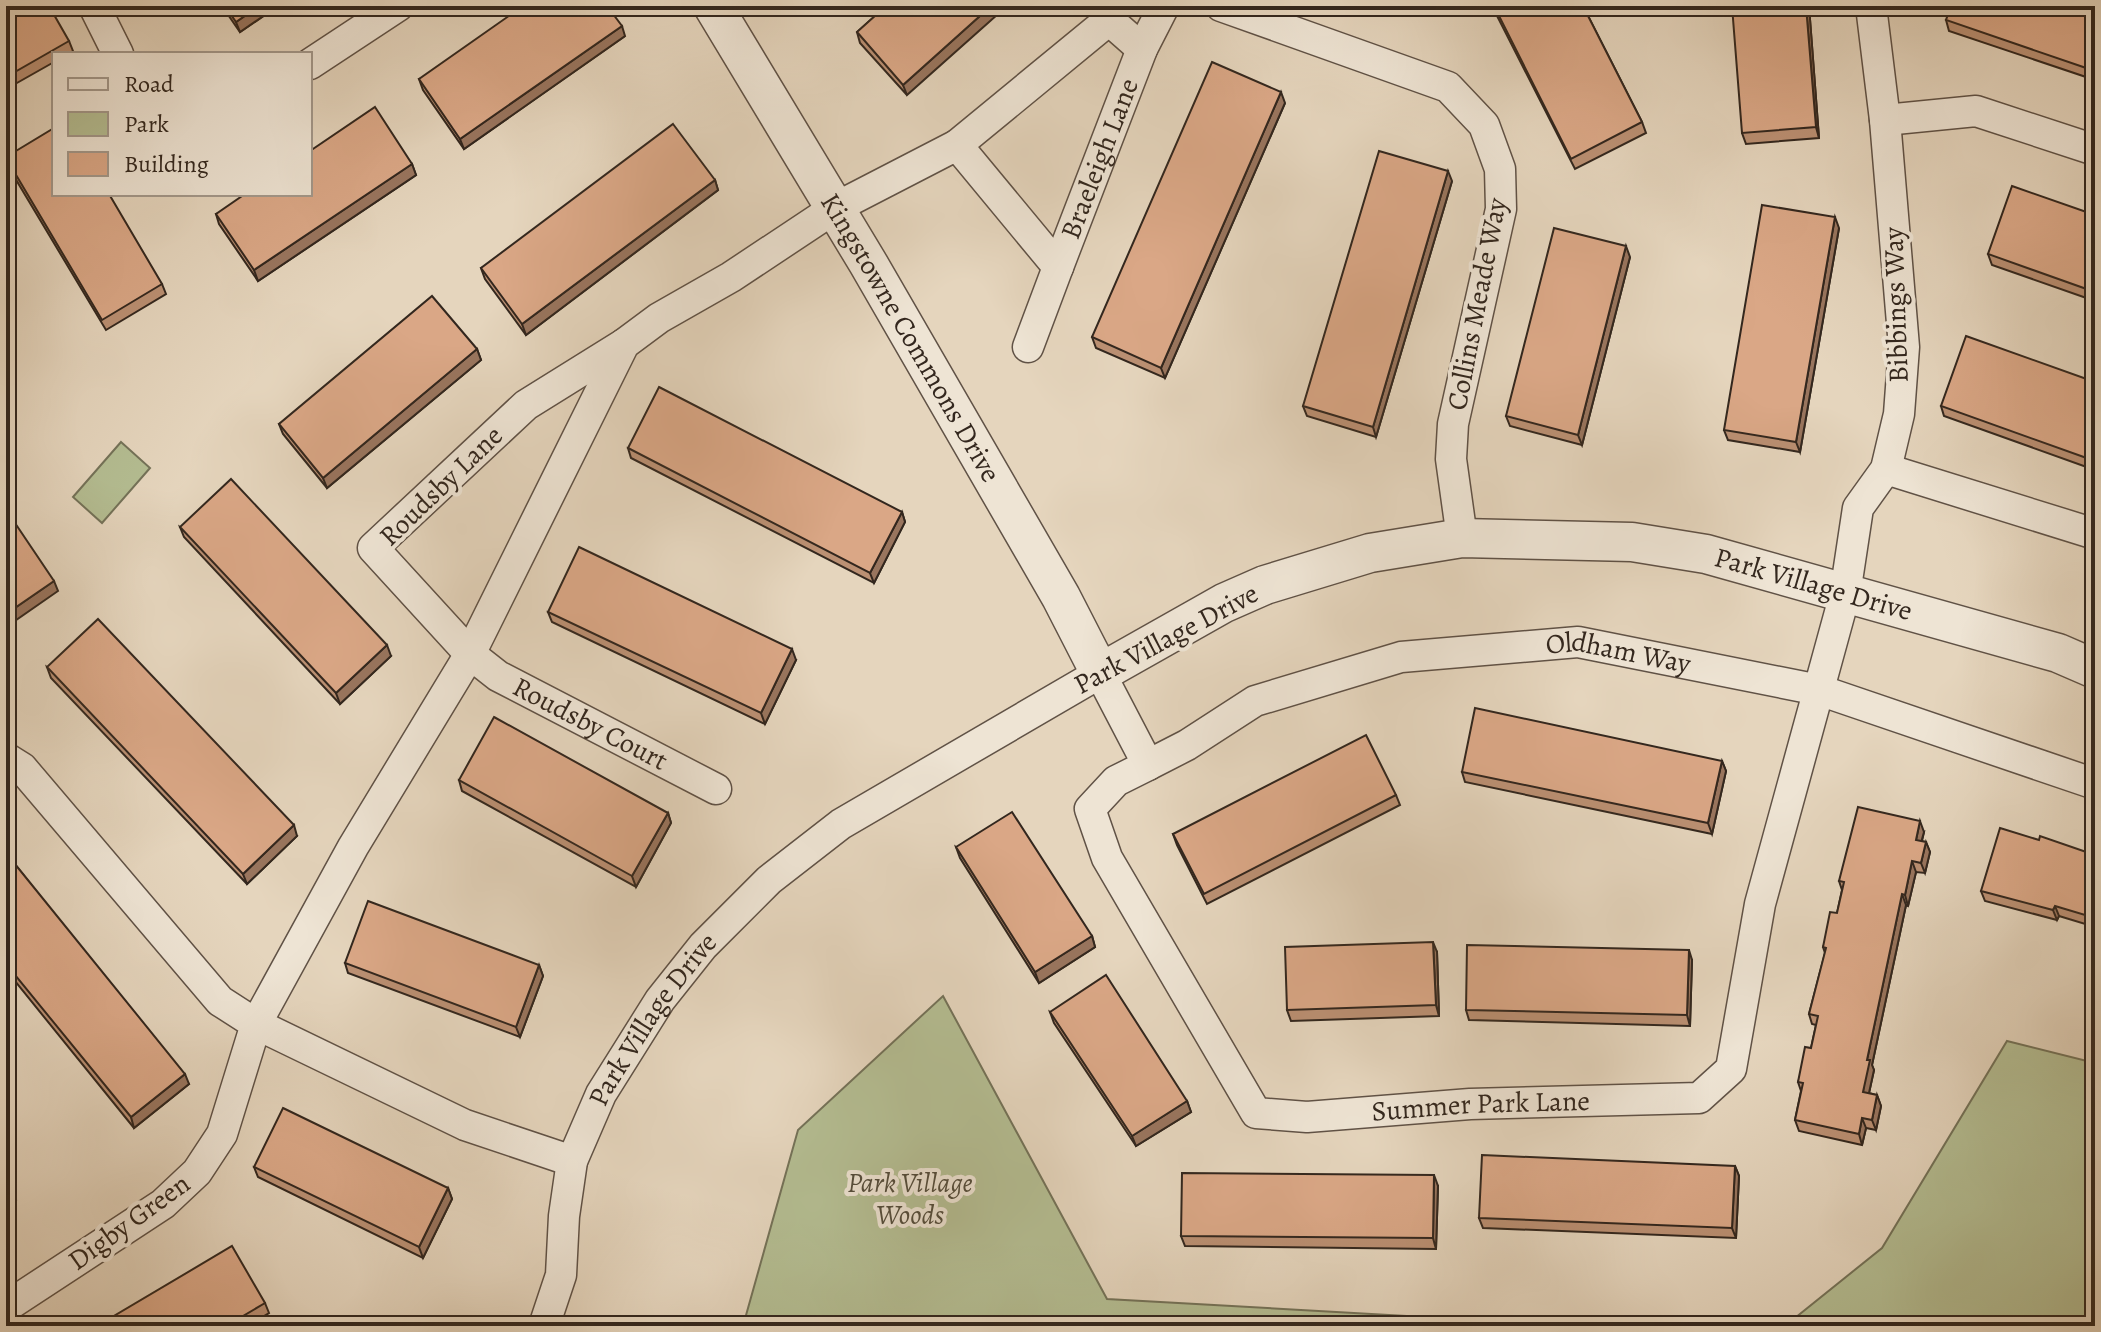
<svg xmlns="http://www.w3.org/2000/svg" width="2101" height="1332" font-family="Alegreya,serif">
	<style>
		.green { fill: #b4bd92; stroke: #747258; stroke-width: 2 }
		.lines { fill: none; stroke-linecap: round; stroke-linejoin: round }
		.minor-casing { stroke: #605246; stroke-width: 33 }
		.tertiary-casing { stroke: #605246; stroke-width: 41 }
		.minor { stroke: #eee4d4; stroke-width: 30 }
		.tertiary { stroke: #eee4d4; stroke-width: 38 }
		.wall { fill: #bb9073; stroke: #33271e; stroke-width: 2 }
		.shaded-wall { fill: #99755e; stroke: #33271e; stroke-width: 2 }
		.building { fill: #daa786; stroke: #33271e; stroke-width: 2 }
		.labels { text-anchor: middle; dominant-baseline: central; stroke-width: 8; stroke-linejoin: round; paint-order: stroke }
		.street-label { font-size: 28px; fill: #33271e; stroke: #eee4d4 }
		.park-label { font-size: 28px; font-style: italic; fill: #534c3b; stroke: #eee4d4 }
	</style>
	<rect width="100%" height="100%" fill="#e5d5bd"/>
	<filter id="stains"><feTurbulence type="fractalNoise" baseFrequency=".0025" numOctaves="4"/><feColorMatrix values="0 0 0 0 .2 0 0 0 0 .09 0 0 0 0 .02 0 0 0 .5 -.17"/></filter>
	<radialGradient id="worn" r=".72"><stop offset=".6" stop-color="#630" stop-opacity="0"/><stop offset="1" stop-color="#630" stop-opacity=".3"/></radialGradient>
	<!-- green -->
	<g class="green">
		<polygon points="121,442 150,468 102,523 73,497"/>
		<polygon points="943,996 1107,1299 1583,1326 743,1326 798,1130"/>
		<polygon points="2007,1041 2095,1063 2095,1326 1785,1326 1882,1248"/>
	</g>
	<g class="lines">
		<defs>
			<g id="minor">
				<polyline points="94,6 118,54"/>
				<polyline points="1221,6 1448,87 1484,125 1500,169 1501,209 1453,424 1451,459 1462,538"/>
				<polyline points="310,64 398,6"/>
				<polyline points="1885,120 1976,111 2095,150"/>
				<polyline points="957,145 1109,20 1142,49"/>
				<path id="s1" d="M1058 267 1142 49 1164 6"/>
				<path id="s2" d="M624 344 526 405 373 548 470 654 498 676 716 789"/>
				<polyline points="1886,469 2095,534"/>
				<polyline points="6,758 22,768 220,1001 256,1024 222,1134 197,1172 163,1204 6,1307"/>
				<path id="s3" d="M1148 765 1187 745 1255 701 1401 657 1578 642 1819 690 2095 784"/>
				<polyline points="572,1161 465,1125 256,1024 353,847 470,654 624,344 659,318 731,277 835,208 957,145 1058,267 1028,347"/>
				<path id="s4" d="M544 1326 561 1275 564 1216 572 1161 601 1094 660 1000 703 946 769 880 841 824 1100 673 1148 765 1116 781 1090 809 1107 858 1256 1113 1307 1117 1470 1104 1699 1098 1731 1069 1760 904 1845 594 1858 508 1886 469 1899 414 1904 347 1885 120 1871 6"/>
			</g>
			<g id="tertiary">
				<path id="s5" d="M713 6 868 263 1061 597 1100 673 1224 603 1265 585 1370 553 1462 538 1632 542 1706 554 2058 653 2095 669"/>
			</g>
		</defs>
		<!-- minor casing -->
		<use href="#minor" class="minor-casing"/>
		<!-- tertiary casing -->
		<use href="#tertiary" class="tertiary-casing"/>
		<!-- minor -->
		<use href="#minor" class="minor"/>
		<!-- tertiary -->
		<use href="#tertiary" class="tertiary"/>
	</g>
	<!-- wall -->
	<g class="wall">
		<polygon points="6,6 69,41 73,51 68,54 54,54 54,62 8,88 6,85"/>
		<polygon points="222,6 278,6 240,32"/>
		<polygon points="886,6 907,95 860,43 857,32"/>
		<polygon points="1492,6 1583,6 1642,122 1646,133 1575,169"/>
		<polygon points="1809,6 1819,138 1746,144 1742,133"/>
		<polygon points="2095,6 2095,80 1949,31 1946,20"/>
		<polygon points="625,36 464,149 423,90 419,79"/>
		<polygon points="1285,103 1165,378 1096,348 1092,337"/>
		<polygon points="6,159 162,284 166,294 106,330 9,168"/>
		<polygon points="412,164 416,175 258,281 219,224 216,214"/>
		<polygon points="715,180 718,190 526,335 485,279 481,268"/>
		<polygon points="1452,181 1376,437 1307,416 1303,406"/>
		<polygon points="2095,215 2095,301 1992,265 1988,254"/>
		<polygon points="1839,228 1800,452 1728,440 1724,430"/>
		<polygon points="1630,257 1582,445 1510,426 1506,416"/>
		<polygon points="477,349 481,360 327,488 283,434 279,424"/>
		<polygon points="2095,382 2095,470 1944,416 1941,406"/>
		<polygon points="628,448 902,512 905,522 874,583 631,458"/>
		<polygon points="180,527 391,656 340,704 184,537"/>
		<polygon points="548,612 796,660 765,724 552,622"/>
		<polygon points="47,667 297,836 247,884 51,678"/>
		<polygon points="1722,761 1726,771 1712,834 1465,782 1462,772"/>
		<polygon points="459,780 668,813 671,823 636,887 462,791"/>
		<polygon points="1396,795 1400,805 1207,904 1177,845 1173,834"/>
		<polygon points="1924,832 1922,841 1926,842 1930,852 1925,873 1916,872 1908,906 1906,905 1872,1065 1874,1070 1869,1093 1877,1095 1881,1106 1876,1130 1866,1128 1862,1145 1799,1131 1795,1120 1801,1091 1798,1082 1811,1048 1816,1025 1812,1024 1809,1014 1825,953 1823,947 1837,913 1842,890 1839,881"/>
		<polygon points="2039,840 2095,855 2095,927 2059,916 2057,920 1985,901 1981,891"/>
		<polygon points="956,847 1092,936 1095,947 1039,983 960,858"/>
		<polygon points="6,853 189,1084 134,1128 6,970"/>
		<polygon points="1437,952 1439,1016 1291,1021 1287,1010"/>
		<polygon points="1692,960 1690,1026 1469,1020 1466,1010"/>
		<polygon points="345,963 539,965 543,976 520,1037 348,973"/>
		<polygon points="1050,1012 1187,1101 1191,1112 1136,1146 1054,1023"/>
		<polygon points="1735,1166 1739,1176 1736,1238 1483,1228 1479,1218"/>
		<polygon points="254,1167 448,1188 452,1199 423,1258 258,1177"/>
		<polygon points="1438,1186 1436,1249 1185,1246 1181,1236"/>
		<polygon points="265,1303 269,1313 248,1326 97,1326"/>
	</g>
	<!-- shaded-wall -->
	<g class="shaded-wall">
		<polygon points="259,6 278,6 240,32 236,22"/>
		<polygon points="991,6 1007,6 907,95 903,85"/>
		<polygon points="1806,6 1809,6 1819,138 1816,127"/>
		<polygon points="622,26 625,36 464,149 460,139"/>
		<polygon points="1281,92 1285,103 1165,378 1161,368"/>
		<polygon points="412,164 416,175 258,281 254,270"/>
		<polygon points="1448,171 1452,181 1376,437 1373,427"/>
		<polygon points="715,180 718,190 526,335 522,324"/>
		<polygon points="1835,217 1839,228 1800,452 1796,442"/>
		<polygon points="1626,246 1630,257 1582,445 1578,435"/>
		<polygon points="477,349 481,360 327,488 323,478"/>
		<polygon points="902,512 905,522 874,583 870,573"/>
		<polygon points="54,581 58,591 6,627 6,614"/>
		<polygon points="387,645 391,656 340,704 336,693"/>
		<polygon points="792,649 796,660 765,724 761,713"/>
		<polygon points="1722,761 1726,771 1712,834 1708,823"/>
		<polygon points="668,813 671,823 636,887 632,876"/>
		<polygon points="1920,821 1924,832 1919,850 1916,840"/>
		<polygon points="294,825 297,836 247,884 243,874"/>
		<polygon points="1926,842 1930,852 1925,873 1921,863"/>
		<polygon points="1912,861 1916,872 1908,906 1905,895"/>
		<polygon points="1902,894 1906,905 1872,1065 1874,1070 1867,1102 1863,1092 1867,1060"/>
		<polygon points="2055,906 2059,916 2057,920 2053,910"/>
		<polygon points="1092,936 1095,947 1039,983 1035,972"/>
		<polygon points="1433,942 1437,952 1439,1016 1436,1005"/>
		<polygon points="1689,950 1692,960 1690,1026 1687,1015"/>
		<polygon points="539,965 543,976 520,1037 516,1027"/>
		<polygon points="185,1074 189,1084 134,1128 131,1117"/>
		<polygon points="1877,1095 1881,1106 1876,1130 1872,1120"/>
		<polygon points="1187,1101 1191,1112 1136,1146 1132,1136"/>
		<polygon points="1862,1118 1866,1128 1862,1145 1859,1134"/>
		<polygon points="1735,1166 1739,1176 1736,1238 1732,1228"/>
		<polygon points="1434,1175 1438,1186 1436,1249 1433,1238"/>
		<polygon points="448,1188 452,1199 423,1258 419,1247"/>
		<polygon points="12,1190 16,1200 6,1207 6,1194"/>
	</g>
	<!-- building -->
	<g class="building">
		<polygon points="6,6 49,6 69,41 6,77"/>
		<polygon points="225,6 259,6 236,22"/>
		<polygon points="523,6 607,6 622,26 460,139 419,79"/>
		<polygon points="886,6 991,6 903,85 857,32"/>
		<polygon points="1494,6 1583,6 1642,122 1571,159"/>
		<polygon points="1732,6 1806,6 1816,127 1742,133"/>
		<polygon points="1951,6 2095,6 2095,71 1946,20"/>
		<polygon points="1212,62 1281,92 1161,368 1092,337"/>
		<polygon points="375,107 412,164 254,270 216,214 245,194 310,194 310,151"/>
		<polygon points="673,124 715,180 522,324 481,268"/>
		<polygon points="54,128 54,194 109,194 162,284 102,320 6,158 6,157"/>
		<polygon points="1379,151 1448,171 1373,427 1303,406"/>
		<polygon points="2012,186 2095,215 2095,292 1988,254"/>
		<polygon points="1762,205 1835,217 1796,442 1724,430"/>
		<polygon points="1554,228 1626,246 1578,435 1506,416"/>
		<polygon points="432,296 477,349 323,478 279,424"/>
		<polygon points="1966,336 2095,382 2095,461 1941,406"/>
		<polygon points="659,387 902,512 870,573 628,448"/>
		<polygon points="231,479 387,645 336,693 180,527"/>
		<polygon points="15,523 54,581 6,614 6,530"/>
		<polygon points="579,547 792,649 761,713 548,612"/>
		<polygon points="98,619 294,825 243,874 47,667"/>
		<polygon points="1475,708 1722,761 1708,823 1462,772"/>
		<polygon points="494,717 668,813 632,876 459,780"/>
		<polygon points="1366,735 1396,795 1204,894 1173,834"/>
		<polygon points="1858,807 1920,821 1916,840 1926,842 1921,863 1912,861 1905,895 1902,894 1867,1060 1870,1060 1863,1092 1877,1095 1872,1120 1862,1118 1859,1134 1795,1120 1803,1083 1798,1082 1805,1047 1811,1048 1818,1016 1809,1014 1826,948 1823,947 1830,912 1837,913 1844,882 1839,881"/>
		<polygon points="1012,812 1092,936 1035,972 956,847"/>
		<polygon points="2000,828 2039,840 2040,836 2095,855 2095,918 2055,906 2053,910 1981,891"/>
		<polygon points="6,853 185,1074 131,1117 6,964"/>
		<polygon points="368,901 539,965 516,1027 345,963"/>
		<polygon points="1433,942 1436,1005 1287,1010 1285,947"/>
		<polygon points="1467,945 1689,950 1687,1015 1466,1010"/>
		<polygon points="1106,975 1187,1101 1132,1136 1050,1012"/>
		<polygon points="283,1108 448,1188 419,1247 254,1167"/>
		<polygon points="1482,1155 1735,1166 1732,1228 1479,1218"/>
		<polygon points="1182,1173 1434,1175 1433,1238 1181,1236"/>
		<polygon points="6,1181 12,1190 6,1194"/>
		<polygon points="232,1246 265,1303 226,1326 97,1326"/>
	</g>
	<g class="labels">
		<!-- street labels -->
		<g class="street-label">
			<text stroke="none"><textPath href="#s1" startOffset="116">Braeleigh Lane</textPath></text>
			<text transform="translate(1477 304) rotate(-79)">Collins Meade Way</text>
			<text transform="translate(1896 305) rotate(-92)">Bibbings Way</text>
			<text stroke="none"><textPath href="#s5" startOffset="386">Kingstowne Commons Drive</textPath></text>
			<text transform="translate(441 486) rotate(-44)">Roudsby Lane</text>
			<text stroke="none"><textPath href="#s5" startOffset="1518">Park Village Drive</textPath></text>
			<text transform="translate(1166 639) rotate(-28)">Park Village Drive</text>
			<text stroke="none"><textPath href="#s3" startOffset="496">Oldham Way</textPath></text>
			<text stroke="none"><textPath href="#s2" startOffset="608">Roudsby Court</textPath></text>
			<text stroke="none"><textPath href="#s4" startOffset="332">Park Village Drive</textPath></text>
			<text stroke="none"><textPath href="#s4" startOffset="1656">Summer Park Lane</textPath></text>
			<text transform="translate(129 1222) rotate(-36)">Digby Green</text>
		</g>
		<!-- park labels -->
		<g class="park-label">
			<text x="910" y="1183">Park Village<tspan x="910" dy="32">Woods</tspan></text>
		</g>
	</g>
	<!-- margin -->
	<rect width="2101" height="1332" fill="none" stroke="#e5d5bd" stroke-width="32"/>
	<rect x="8" y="8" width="2085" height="1316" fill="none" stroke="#33271e" stroke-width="4"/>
	<rect x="16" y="16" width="2069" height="1300" fill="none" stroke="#33271e" stroke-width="2"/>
	<!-- legend -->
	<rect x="52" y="52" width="260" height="144" fill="#eee4d4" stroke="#a3988b" stroke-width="2"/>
	<rect x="68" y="78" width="40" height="12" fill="#eee4d4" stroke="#a3988b" stroke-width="2"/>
	<text x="124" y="92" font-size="24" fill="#33271e">Road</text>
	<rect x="68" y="112" width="40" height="24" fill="#b4bd92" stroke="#a3988b" stroke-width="2"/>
	<text x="124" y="132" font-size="24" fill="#33271e">Park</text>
	<rect x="68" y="152" width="40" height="24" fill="#daa786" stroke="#a3988b" stroke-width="2"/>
	<text x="124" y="172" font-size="24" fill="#33271e">Building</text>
	<rect width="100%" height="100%" filter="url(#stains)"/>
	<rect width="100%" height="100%" fill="url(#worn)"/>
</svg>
